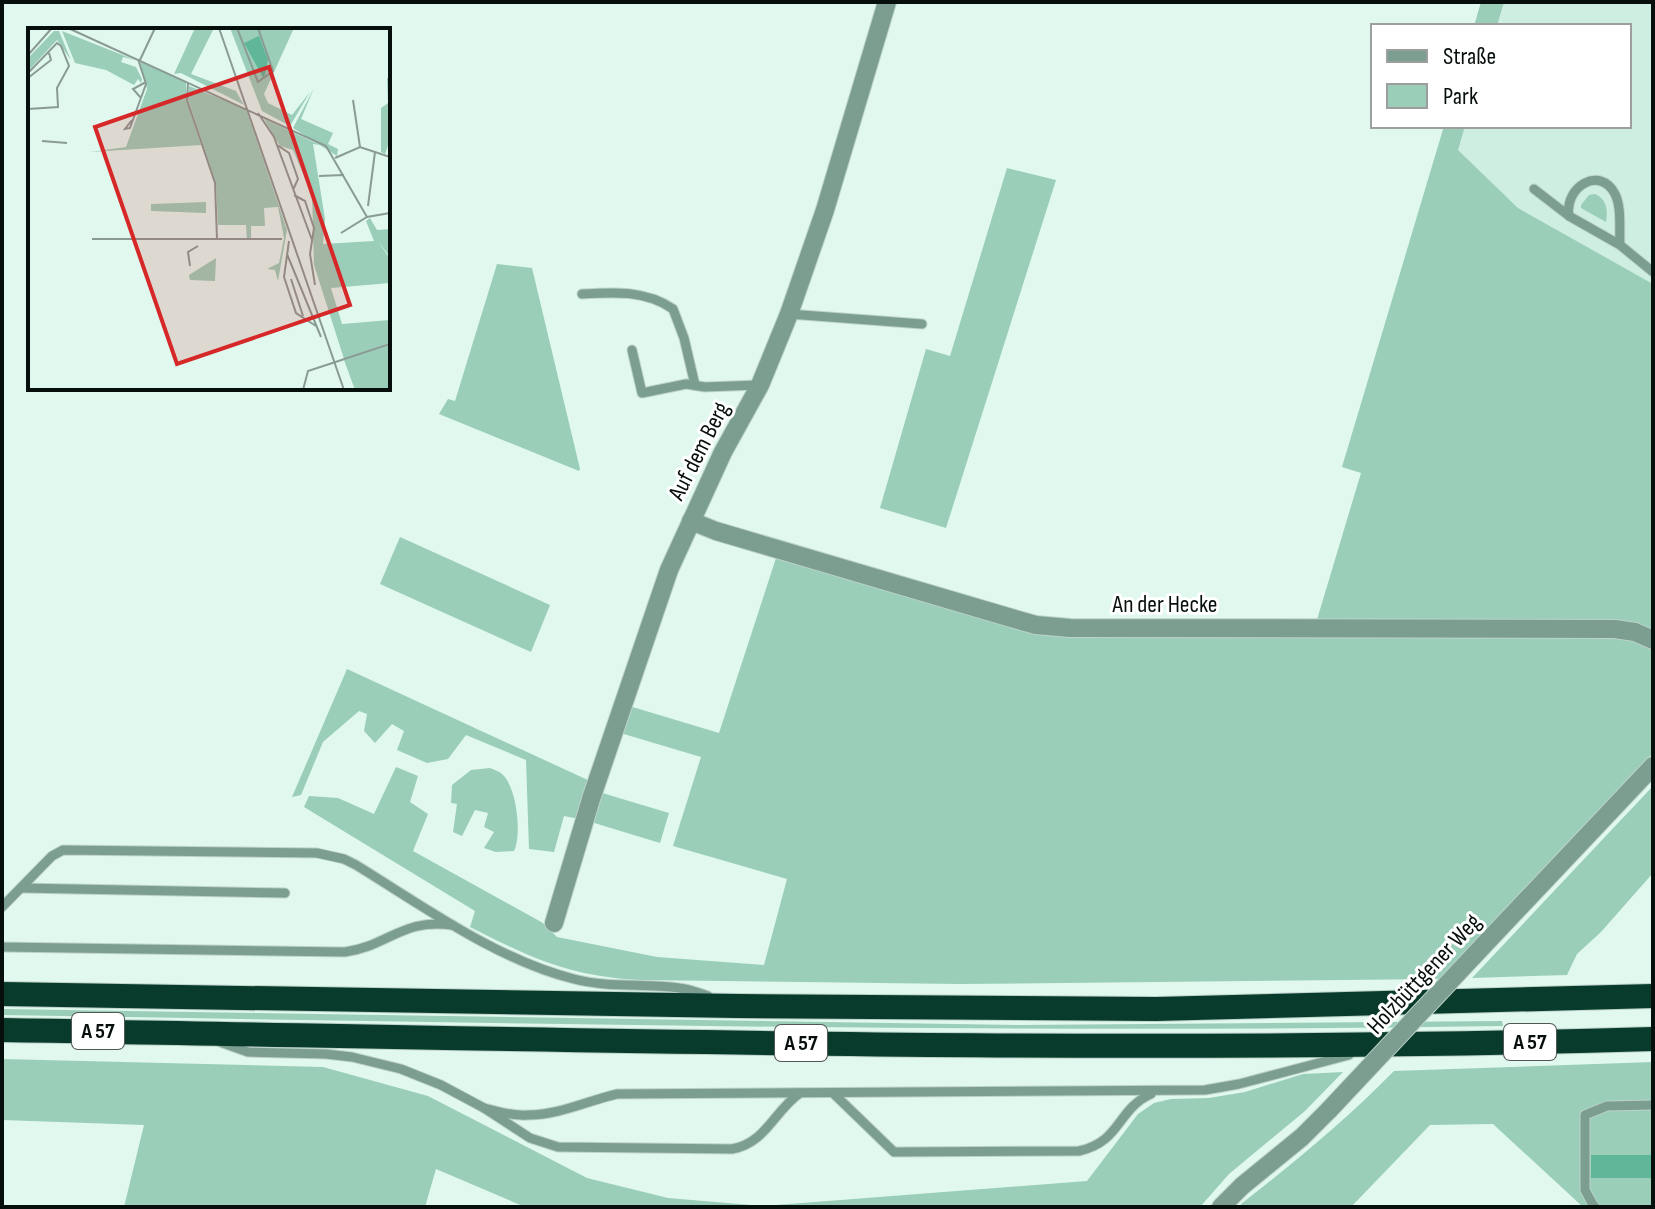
<svg xmlns="http://www.w3.org/2000/svg" width="1655" height="1209" font-family="'Sofia Sans Condensed',sans-serif">
	<style>
		.built { fill: #ceeee1 }
		.green { fill: #9aceb9 }
		.water { fill: #60b698 }
		.lines { fill: none; stroke-linecap: round; stroke-linejoin: round }
		.lane-casing { stroke: #bdd3ca; stroke-width: 11 }
		.street-casing { stroke: #bdd3ca; stroke-width: 20 }
		.highway-casing { stroke: #bdd3ca; stroke-width: 26 }
		.lane { stroke: #7c9e90; stroke-width: 9 }
		.street { stroke: #7c9e90; stroke-width: 18 }
		.highway { stroke: #093b2c; stroke-width: 24 }
		.street-bridge-casing { stroke: #bdd3ca; stroke-width: 20; stroke-linecap: butt }
		.street-bridge { stroke: #7c9e90; stroke-width: 18 }
		.labels { text-anchor: middle; dominant-baseline: central; stroke-width: 6; stroke-linejoin: round; paint-order: stroke }
		.shield { fill: #fff; stroke: #515755; stroke-width: 2 }
		.shield-label { font-size: 22px; font-weight: bold; fill: #070f0c }
		.street-label { font-size: 24px; fill: #070f0c; stroke: #fff }
		.inset-road { fill: none; stroke: #899b94; stroke-width: 2 }
		.view { fill: #d62828; fill-opacity: 0.15; stroke: #d62828; stroke-width: 4 }
		.inset-edge { fill: none; stroke: #070f0c; stroke-width: 4 }
	</style>
	<rect width="100%" height="100%" fill="#e0f8ee"/>
	<!-- built -->
	<polygon class="built" points="1504,2 1653,2 1653,284 1518,208 1457,149 1465,126 1629,126 1629,26 1497,26"/>
	<!-- green -->
	<g class="green">
		<polygon points="1481,2 1504,2 1497,26 1474,26"/>
		<polygon points="1444,126 1465,126 1458,150 1518,208 1653,284 1653,635 1316,623 1361,473 1342,467"/>
		<polygon points="1007,168 1056,180 946,528 880,508 926,349 950,356"/>
		<path d="M1595 194C1607 199 1608 211 1606 222L1581 208V205L1589 195Z"/>
		<polygon points="497,264 532,268 580,469 579,471 439,414 448,399 455,401"/>
		<polygon points="400,537 550,605 531,652 380,584"/>
		<path d="M777 555 1039 632 1629 636 1653 646V753L1441 979 960 984 638 980C569 976 531 958 470 927L475 911 304 807 309 796 338 798 374 814 396 767 418 776 410 802 428 814 413 851 543 923 557 937 657 957 764 965 787 879 673 846 701 757 617 732 626 705 719 733Z"/>
		<polygon points="347,669 590,781 579,819 564,816 554,852 529,849 526,760 466,735 448,759 427,763 397,750 404,731 392,724 375,743 364,731 367,714 359,711 323,742 301,795 292,797"/>
		<path d="M490 768C494 770 499 771 502 774 517 787 522 835 514 851L496 852 484 848 494 832 484 827 488 813 475 810 462 836 453 832 457 804 451 803 452 785 471 770Z"/>
		<polygon points="1653,786 1653,873 1601,932 1577,954 1567,975 1472,978"/>
		<polygon points="599,792 669,813 660,843 591,822"/>
		<path d="M2 1009 1020 1025 1502 1021 1503 1026C1002 1034 502 1023 2 1015Z"/>
		<polygon points="2,1059 323,1067 428,1096 587,1178 668,1198 763,1206 1087,1181 1138,1114 1154,1103 1171,1099 1209,1098 1245,1092 1303,1074 1343,1072 1305,1111 1229,1174 1200,1207 525,1207 436,1169 425,1207 124,1207 144,1125 2,1120"/>
		<path d="M1653 1062V1207H1583L1493 1124 1430 1125 1351 1207H1241V1204C1295 1162 1347 1119 1394 1071Z"/>
	</g>
	<!-- water -->
	<rect class="water" x="1591" y="1155" width="62" height="23"/>
	<g class="lines">
		<defs>
			<g id="lane">
				<polyline points="1534,189 1569,216"/>
				<path d="M1620 245C1619 230 1622 208 1615 194 1600 165 1564 187 1569 216L1620 245 1653 272"/>
				<path d="M582 294C613 292 646 290 673 309L684 338 695 385"/>
				<polyline points="789,314 922,324"/>
				<polyline points="632,350 642,393 686,384 705,387 758,385"/>
				<polyline points="21,888 285,893"/>
				<path d="M2 907 52 856 63 850 317 853 344 859 356 865C423 906 497 960 574 979 609 988 644 983 679 988 689 989 699 993 708 996"/>
				<path d="M2 947 345 952C388 946 403 918 452 925"/>
				<path d="M220 1042 248 1052 326 1054 352 1057 401 1069 441 1085 484 1108 530 1138 558 1147 732 1149C766 1143 774 1111 800 1093"/>
				<path d="M833 1093 894 1152 1079 1151C1121 1142 1117 1109 1151 1094"/>
				<path d="M484 1108C499 1112 514 1116 529 1115 559 1115 587 1101 617 1094L1205 1090 1239 1084 1349 1055"/>
				<polyline points="1595,1207 1592,1203 1585,1190 1585,1115 1607,1106 1653,1105"/>
			</g>
			<g id="street">
				<polyline points="691,521 716,531 1008,617 1036,625 1070,628 1615,629 1635,632 1653,640"/>
				<polyline points="554,923 591,799 669,570 723,452 760,385 789,314 825,210 887,2"/>
				<polyline points="1482,947 1653,766"/>
				<polyline points="1221,1207 1242,1186 1302,1137 1329,1110"/>
			</g>
			<g id="highway">
				<polyline points="2,994 738,1006 1156,1009 1653,996"/>
				<path d="M2 1030C552 1039 1103 1055 1653 1039"/>
			</g>
		</defs>
		<!-- lane casing -->
		<use href="#lane" class="lane-casing"/>
		<!-- street casing -->
		<use href="#street" class="street-casing"/>
		<!-- highway casing -->
		<use href="#highway" class="highway-casing"/>
		<!-- lane -->
		<use href="#lane" class="lane"/>
		<!-- street -->
		<use href="#street" class="street"/>
		<!-- highway -->
		<use href="#highway" class="highway"/>
		<defs>
			<polyline id="street-bridge" points="1329,1110 1482,947"/>
		</defs>
		<!-- street-bridge casing -->
		<use href="#street-bridge" class="street-bridge-casing"/>
		<!-- street-bridge -->
		<use href="#street-bridge" class="street-bridge"/>
	</g>
	<g class="labels">
		<!-- shield labels -->
		<g class="shield">
			<rect x="72" y="1013" width="52" height="36" rx="6"/>
			<rect x="1504" y="1024" width="52" height="36" rx="6"/>
			<rect x="775" y="1025" width="52" height="36" rx="6"/>
		</g>
		<g class="shield-label">
			<text x="98" y="1031">A 57</text>
			<text x="1530" y="1042">A 57</text>
			<text x="801" y="1043">A 57</text>
		</g>
		<!-- street labels -->
		<g class="street-label">
			<text transform="translate(699 451) rotate(-63)">Auf dem Berg</text>
			<text x="1165" y="604">An der Hecke</text>
			<text transform="translate(1424 974) rotate(-47)">Holzbüttgener Weg</text>
		</g>
	</g>
	<!-- overview -->
	<g transform="translate(28 28)">
		<rect width="362" height="362" fill="#e0f8ee"/>
		<path d="M167 0H186L163 46 208 63 216 77 153 45 146 46ZM202 0H266L236 66 240 75 264 87 282 64 262 98 234 83ZM26 3H31L43 32 29 12 0 43V30ZM34 3 107 32 95 29 93 34 108 39 114 51 113 55 110 51 106 57 78 42 47 35ZM112 34 158 54V71L173 117 62 124 98 119 119 61ZM359 50H362V112L357 126 353 124V80L360 75ZM161 58 218 81 259 202 250 253 247 242 239 241 251 235 256 210 250 179 236 180 237 198H223V212H219L218 197H190L188 156 160 71ZM286 60 273 91 305 105 300 116 310 121 309 128 265 100ZM236 91 292 117 285 116 297 191 295 216 346 213 338 193 342 190 349 202 362 201V229L350 213 362 231V255L303 260 314 296 362 292V315L316 331 286 237 284 167 265 122 252 118ZM178 174V185L123 183V176ZM188 230 187 253 162 252 161 247ZM362 317V362H327L316 332Z" fill="#9aceb9"/>
		<path d="M231 8 240 32 236 51 216 15Z" fill="#60b698"/>
		<path class="inset-road" d="M40 0 298 118 339 189M191 0 316 362M209 0 230 54 245 43 230 0M0 27 24 0M112 32 127 0M0 45 29 15 33 18 41 38 29 60 30 79 0 81M0 50 23 32 21 25M160 54 159 72 187 155 189 211M113 70 105 61 118 54M325 72 332 119M230 85 246 109 284 212M104 92 97 101 102 100 118 56 110 31M14 113 39 115M249 117 261 125 270 151 265 162M307 130 332 119 362 129M291 148 316 147M266 167 277 173 286 200 282 226 287 257M340 178 347 124M313 205 339 189 362 185M64 211H254M261 213 256 249 268 285 288 298M259 226 293 309M162 238 160 224 170 218M263 251 275 288M275 362 280 343 362 316"/>
		<path class="view" d="M241 39 322 277 149 336 67 99Z"/>
		<rect width="362" height="362" class="inset-edge"/>
	</g>
	<!-- border -->
	<rect width="1655" height="1209" fill="none" stroke="#070f0c" stroke-width="8"/>
	<!-- legend -->
	<rect x="1371" y="24" width="260" height="104" fill="#ffffff" stroke="#9c9f9e" stroke-width="2"/>
	<rect x="1387" y="50" width="40" height="12" fill="#7c9e90" stroke="#9c9f9e" stroke-width="2"/>
	<text x="1443" y="64" font-size="24" fill="#070f0c">Straße</text>
	<rect x="1387" y="84" width="40" height="24" fill="#9aceb9" stroke="#9c9f9e" stroke-width="2"/>
	<text x="1443" y="104" font-size="24" fill="#070f0c">Park</text>
</svg>
